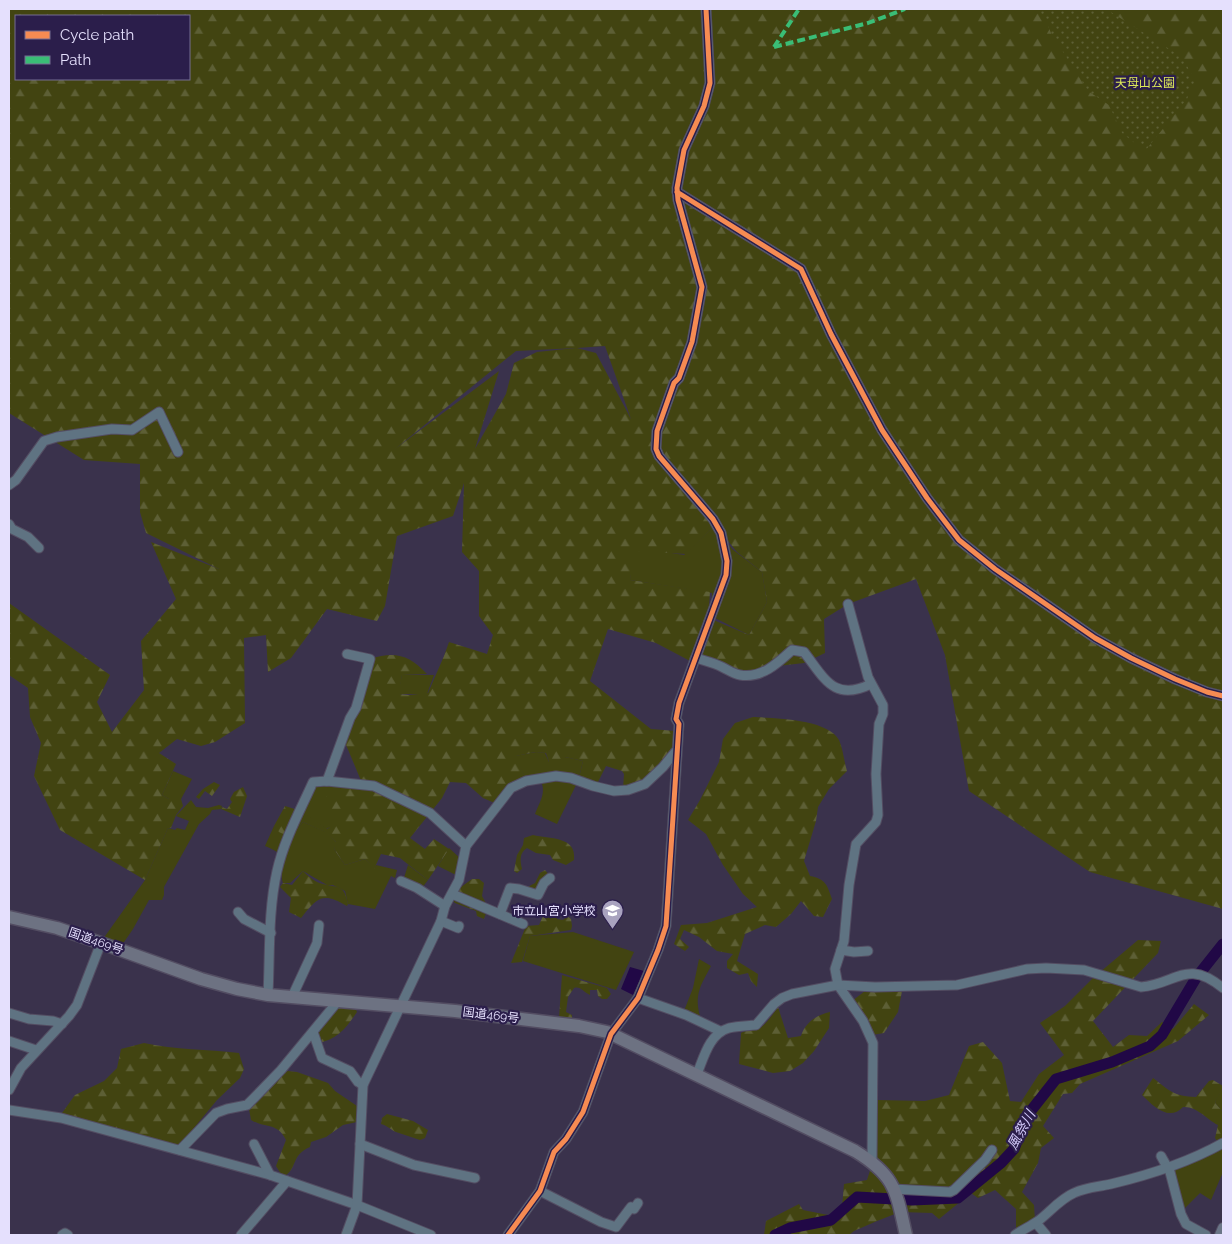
<svg xmlns="http://www.w3.org/2000/svg" width="1232" height="1244" font-family="Raleway,'Noto Sans JP',sans-serif">
	<style>
		.grass { fill: #424411 }
		.forest { fill: url(#forest-firs); fill-rule: evenodd }
		.park { fill: url(#park-dots) }
		.water { fill: #210846 }
		.lines { fill: none; stroke-linecap: round; stroke-linejoin: round }
		.river { stroke: #210846; stroke-width: 11 }
		.minor-casing { stroke: #534d62; stroke-width: 11 }
		.major-casing { stroke: #534d62; stroke-width: 12 }
		.highway-casing { stroke: #534d62; stroke-width: 15 }
		.minor { stroke: #5f7382; stroke-width: 9 }
		.major { stroke: #6a7587; stroke-width: 10 }
		.highway { stroke: #6d7282; stroke-width: 12 }
		.quiet { stroke: #3abd76; stroke-width: 4; stroke-dasharray: 8 4; stroke-linecap: butt }
		.cycleway-casing { stroke: #2b1e4b; stroke-width: 8 }
		.cycleway { stroke: #f68b52; stroke-width: 5 }
		.labels { text-anchor: middle; dominant-baseline: central; stroke-width: 4.5; stroke-linejoin: round; paint-order: stroke }
		.park-label { font-size: 12px; fill: #deea58; stroke: #2b1e4b }
		.poi-label { font-size: 12px; fill: #e5e0fd; stroke: #2b1e4b; text-anchor: end }
		.street-label { font-size: 12px; fill: #e5e0fd; stroke: #2b1e4b }
		.water-label { font-size: 14px; font-style: italic; fill: #d4cbfb; stroke: #2b1e4b }
	</style>
	<defs>
		<pattern id="forest-firs" width="22" height="20" patternUnits="userSpaceOnUse" patternTransform="scale(1.25)"><rect width="22" height="20" fill="#424411"/><path d="M5 1l3.5 6h-7zM16 11l3.5 6h-7z" fill="#5d5f35"/></pattern>
		<pattern id="park-dots" width="8" height="8" patternUnits="userSpaceOnUse" patternTransform="scale(1.25)"><rect width="8" height="8" fill="#424411"/><path d="M2 2h.1M6 6h.1" fill="none" stroke="#5d5f35" stroke-width="1.8" stroke-linecap="round"/></pattern>
	</defs>
	<rect width="100%" height="100%" fill="#3a324c"/>
	<!-- grass -->
	<g class="grass">
		<polygon points="716,524 732,549 762,572 767,602 749,635 711,616 712,593 630,580 633,547 684,555"/>
		<polygon points="402,675 434,675 427,694 398,694"/>
		<path d="M536 752 545 753 549 762 565 757 583 761 578 781 557 824 535 814C540 801 547 792 540 779L526 780 515 756Z"/>
		<polygon points="173,771 192,779 181,799 169,799 162,795"/>
		<polygon points="313,782 343,783 342,787 331,790 330,827 326,829 300,811"/>
		<polygon points="191,800 196,807 208,808 219,805 222,806 221,809 212,810 210,814 199,824 164,887 164,895 162,900 149,900 133,929 122,945 103,939 145,880 168,828 175,830 177,828 185,830 189,821 176,816"/>
		<path d="M303 822 326 832 337 843 334 849 345 865 365 859 374 868 376 865 397 870 395 878 391 876 375 909 348 904 345 891 333 885H327L303 871 290 883H283C277 859 299 861 265 846L274 826 287 836 296 830Z"/>
		<polygon points="449,848 462,860 460,877 438,866"/>
		<polygon points="408,865 428,880 422,888 403,881"/>
		<polygon points="573,932 634,952 616,990 523,961 530,936"/>
		<path d="M699 959 711 966C701 985 694 994 700 1016L698 1018 684 1011 693 988Z"/>
		<path d="M1223 1087V1112L1215 1103C1216 1097 1221 1093 1223 1087Z"/>
		<polygon points="1223,1143 1223,1172 1211,1200 1200,1193 1180,1213 1170,1168"/>
	</g>
	<!-- forest -->
	<g class="forest">
		<path d="M9 9H1223V909L1090 872 969 791 945 655 916 579 848 604 824 619 825 653 804 663 769 667 747 674 697 654 711 619 749 635 767 602 762 572 737 552 715 525 686 554 635 551 630 580 710 592 708 620 692 662 656 643 608 629 590 681 651 729 676 731V751L645 784 623 789 624 774 622 771 606 766 597 784 579 778 583 761 565 757 563 762H549L546 753 535 752 516 756 526 780 497 804 483 798 466 783 450 782 442 798 410 838 425 849 434 839 449 849 428 880 400 858 381 854 374 869 365 859 345 865 334 849 336 842 325 832 303 822 296 830 287 836 279 832 274 826 285 806 301 811 327 829 330 827 325 799 331 789 362 783 344 740 370 659C395 651 409 655 427 674L402 675 399 694 409 695 428 693 444 656 449 642 487 654 493 635 479 616V571L462 552 464 483 453 516 397 536 385 606 377 621 327 609 291 658 268 672 266 635 244 638 245 723 215 742 201 746 177 739 159 753 176 764 162 795 169 799H181L183 806 176 815 171 828H168L145 880 60 830 34 776 41 743 30 717 28 688 9 675V603L110 675 97 702 112 732 144 690 141 641 176 599 151 542 219 569 146 533 140 512V464L84 460 9 413ZM16 16H189V79H16ZM605 346 631 419 596 353 577 348ZM576 348 537 352 514 363 506 394 475 449 499 371 395 449 516 351Z"/>
		<path d="M753 717C775 718 828 719 839 740 843 749 844 761 847 771L829 789 818 807 816 821 804 861 810 876C826 879 827 885 832 899L823 917 814 916 801 901 791 914 776 927 765 925 745 934 737 961 758 974 757 987 751 981 748 973 739 975 727 968V961L733 954 717 951 699 937 684 930 680 939 689 947 685 951 674 944 681 925 707 923 757 907 743 894 723 865 706 834 688 820 700 800 719 762 723 739 735 723Z"/>
		<polygon points="214,782 220,785 212,796 205,791 199,799 196,797 203,789"/>
		<polygon points="243,787 247,796 240,817 221,809 222,807 227,809 232,802 230,799 234,792"/>
		<path d="M533 835C549 839 577 836 574 860L566 865 553 860 550 855 536 853 527 848C519 853 520 861 522 869L517 873 514 871 517 855 523 845 524 838Z"/>
		<polygon points="545,870 550,876 537,893 524,889 535,883 540,873"/>
		<path d="M303 871C308 876 316 883 323 884 340 888 344 885 348 904L347 906C322 891 317 898 301 918L289 912 291 898 280 887 283 883 292 885Z"/>
		<polygon points="472,879 479,879 484,883 482,896 488,907 484,919 477,916 476,911 455,903 452,900 457,890"/>
		<polygon points="548,905 556,908 557,919 563,920 567,916 571,919 572,926 571,930 530,936 522,962 511,963 526,926 539,925"/>
		<polygon points="1138,940 1161,941 1158,953 1093,1021 1113,1047 1129,1035 1147,1036 1162,1022 1173,1029 1194,1004 1209,1015 1178,1041 1080,1084 1072,1093 1063,1094 1043,1126 1054,1138 1041,1148 1038,1163 1022,1192 1034,1205 1035,1221 1016,1229 1016,1209 995,1190 978,1198 971,1193 939,1219 932,1213 900,1212 877,1221 854,1231 849,1235 764,1235 766,1221 799,1204 803,1210 833,1216 842,1207 844,1184 867,1180 874,1158 877,1100 925,1101 949,1095 969,1046 983,1042 1002,1063 1010,1101 1021,1102 1039,1074 1064,1055 1040,1023 1065,1006 1093,978"/>
		<path d="M562 975 607 988 611 994 607 999H602L598 996 597 990H590V995C583 992 581 986 574 988L568 997 566 1012 572 1015V1021L559 1018Z"/>
		<polygon points="865,991 902,991 898,1012 884,1033 872,1035 852,1001"/>
		<path d="M339 1006 355 1007 357 1012C347 1027 337 1040 318 1043 317 1026 327 1017 339 1006Z"/>
		<path d="M778 1007 788 1038 801 1036C805 1023 816 1015 830 1012L829 1028 814 1051 803 1063 790 1071 773 1073 739 1064 741 1033C747 1029 752 1031 758 1029 766 1025 773 1014 778 1007Z"/>
		<path d="M144 1043C176 1050 207 1049 239 1053L244 1069 240 1078 217 1100 179 1146 62 1113 75 1095 104 1081 117 1068 121 1049Z"/>
		<path d="M288 1071 297 1072 328 1083 335 1091 357 1106V1122L343 1125 326 1137 311 1142 310 1147C291 1155 298 1167 285 1176L281 1174 276 1166 286 1140C277 1122 266 1129 251 1120L249 1109 282 1073Z"/>
		<path d="M1153 1078C1170 1091 1173 1096 1196 1097L1209 1081 1213 1080 1223 1086C1222 1093 1217 1096 1215 1103L1223 1112V1142H1218L1215 1138 1218 1125C1206 1119 1197 1106 1183 1107 1169 1122 1153 1106 1142 1095Z"/>
		<path d="M387 1114 413 1121 428 1130 425 1138 420 1140C412 1137 404 1135 396 1132 391 1130 388 1126 381 1124L382 1118Z"/>
	</g>
	<!-- park -->
	<polygon class="park" points="1033,9 1106,9 1182,57 1195,80 1187,99 1145,151 1122,133 1109,105 1088,91 1051,33 1044,16"/>
	<!-- water -->
	<polygon class="water" points="630,967 644,971 633,995 621,989"/>
	<g class="lines">
		<!-- river -->
		<polyline class="river" points="775,1235 790,1228 831,1220 857,1197 912,1200 958,1198 1001,1163 1014,1149 1026,1117 1056,1079 1112,1062 1150,1046 1162,1035 1196,978 1223,944"/>
		<defs>
			<g id="minor">
				<polyline points="677,192 801,269 831,334 882,430 927,498 959,540 995,569 1095,638 1131,658 1175,679 1207,692 1223,696"/>
				<polyline points="9,485 16,480 44,441 57,437 112,429 132,430 159,412 178,452"/>
				<polyline points="9,524 12,529 28,537 39,548"/>
				<polyline points="848,604 868,677 883,705 883,714 879,724 876,774 878,815 876,822 856,844 849,885 844,941 835,969 838,985 863,1021 873,1043 872,1161"/>
				<path d="M696 658C705 661 714 663 722 667 728 670 734 674 740 675 761 679 778 663 792 650L804 652C825 679 834 702 871 684"/>
				<polyline points="327,781 350,718 356,708 370,659 347,654"/>
				<polyline points="401,881 417,888 445,906"/>
				<polyline points="452,894 523,924"/>
				<polyline points="238,912 244,919 271,933"/>
				<polyline points="500,914 510,888 519,889 538,895 544,883 550,878"/>
				<polyline points="441,921 458,928 459,926"/>
				<polyline points="841,950 854,952 868,951"/>
				<path d="M268 995C270 954 268 911 277 871 284 840 300 811 313 782L327 781 374 786 430 813 466 846"/>
				<polyline points="292,997 317,943 319,925"/>
				<polyline points="638,998 686,1015 720,1031"/>
				<polyline points="9,1013 29,1019 53,1021 62,1024"/>
				<polyline points="313,1032 322,1058 350,1071 358,1082 363,1085"/>
				<polyline points="9,1041 36,1050"/>
				<path d="M697 1074C704 1057 709 1034 729 1028 738 1026 747 1026 756 1025L774 1004 782 998 792 994 838 985 875 987 957 985 1027 969 1046 968 1084 970 1141 987C1177 984 1186 958 1223 988"/>
				<polyline points="9,1090 21,1068 69,1016 77,1005 101,943"/>
				<polyline points="9,1110 61,1118 270,1175 357,1205 431,1235"/>
				<polyline points="254,1144 270,1175"/>
				<polyline points="360,1144 414,1165 475,1178"/>
				<polyline points="180,1150 216,1113 227,1109 247,1105 254,1098 281,1070 338,1001"/>
				<polyline points="1161,1156 1170,1172 1181,1214 1186,1224 1206,1235"/>
				<polyline points="893,1189 950,1192 954,1190 985,1160 992,1150"/>
				<polyline points="540,1191 601,1222 616,1227 631,1207 634,1209 638,1203"/>
				<polyline points="1036,1223 1046,1235"/>
				<polyline points="62,1235 65,1233 68,1235"/>
				<polyline points="241,1235 287,1181"/>
				<polyline points="346,1235 357,1205 363,1085 441,921 445,906 459,880 466,846 511,788 526,781 556,776 571,778 593,786 614,791 628,790 645,784 663,767 676,751"/>
				<polyline points="508,1235 540,1191 554,1152 566,1139 583,1112 611,1034 638,998 658,950 666,926 679,724 676,719 679,703 726,575 727,561 721,533 713,519 659,456 656,449 657,431 674,383 679,378 692,342 702,287 678,200 677,188 684,150 704,106 710,83 706,9"/>
				<path d="M1015 1235C1022 1230 1031 1226 1038 1221 1050 1212 1060 1199 1074 1193 1087 1187 1098 1187 1111 1184 1149 1175 1189 1162 1223 1143"/>
			</g>
			<polyline id="major" points="1220,1235 1223,1228"/>
			<path id="highway" d="M9 917 57 928 101 943 201 979 237 989 268 995 455 1011 579 1026 607 1032 855 1151C896 1176 896 1191 906 1235"/>
		</defs>
		<!-- minor casing -->
		<use href="#minor" class="minor-casing"/>
		<!-- major casing -->
		<use href="#major" class="major-casing"/>
		<!-- highway casing -->
		<use href="#highway" class="highway-casing"/>
		<!-- minor -->
		<use href="#minor" class="minor"/>
		<!-- major -->
		<use href="#major" class="major"/>
		<!-- highway -->
		<use href="#highway" class="highway"/>
		<!-- quiet -->
		<g class="quiet">
			<polyline points="774,47 868,23 905,9"/>
			<polyline points="774,47 799,9"/>
		</g>
		<defs>
			<g id="cycleway">
				<polyline points="677,192 801,269 831,334 882,430 927,498 959,540 995,569 1095,638 1131,658 1175,679 1207,692 1223,696"/>
				<polyline points="508,1235 540,1191 554,1152 566,1139 583,1112 611,1034 638,998 658,950 666,926 679,724 676,719 679,703 726,575 727,561 721,533 713,519 659,456 656,449 657,431 674,383 679,378 692,342 702,287 678,200 677,188 684,150 704,106 710,83 706,9"/>
			</g>
		</defs>
		<!-- cycleway casing -->
		<use href="#cycleway" class="cycleway-casing"/>
		<!-- cycleway -->
		<use href="#cycleway" class="cycleway"/>
	</g>
	<!-- icons -->
	<defs>
		<symbol id="school-pin" viewBox="-11 -11 22 30"><path d="M0 17L-7.5 6A9.5 9.5 0 1 1 7.5 6Z" fill="#a9a3bf" stroke="#2b1e4b"/><path d="M0-5L7-2L0 1L-7-2ZM-4 1L0 2.5L4 1V4Q0 6-4 4Z" fill="#fff"/></symbol>
	</defs>
	<g fill-rule="evenodd">
		<use href="#school-pin" x="600" y="898" width="25" height="34"/>
	</g>
	<g class="labels">
		<!-- park labels -->
		<g class="park-label">
			<text x="1145" y="83">天母山公園</text>
		</g>
		<!-- poi labels -->
		<g class="poi-label">
			<text x="596" y="911">市立山宮小学校</text>
		</g>
		<!-- street labels -->
		<g class="street-label">
			<text transform="translate(96 941) rotate(19)">国道469号</text>
			<text transform="translate(491 1015) rotate(7)">国道469号</text>
		</g>
		<!-- water labels -->
		<g class="water-label">
			<text transform="translate(1021 1130) rotate(-61)">風祭川</text>
		</g>
	</g>
	<!-- border -->
	<rect width="1232" height="1244" fill="none" stroke="#e5e0fd" stroke-width="20"/>
	<!-- legend -->
	<rect x="15" y="15" width="175" height="65" fill="#2b1e4b" stroke="#756c92"/>
	<rect x="25" y="31" width="25" height="8" fill="#f68b52" stroke="#756c92"/>
	<text x="60" y="40" font-size="15" fill="#e5e0fd">Cycle path</text>
	<rect x="25" y="56" width="25" height="8" fill="#3abd76" stroke="#756c92"/>
	<text x="60" y="65" font-size="15" fill="#e5e0fd">Path</text>
</svg>
